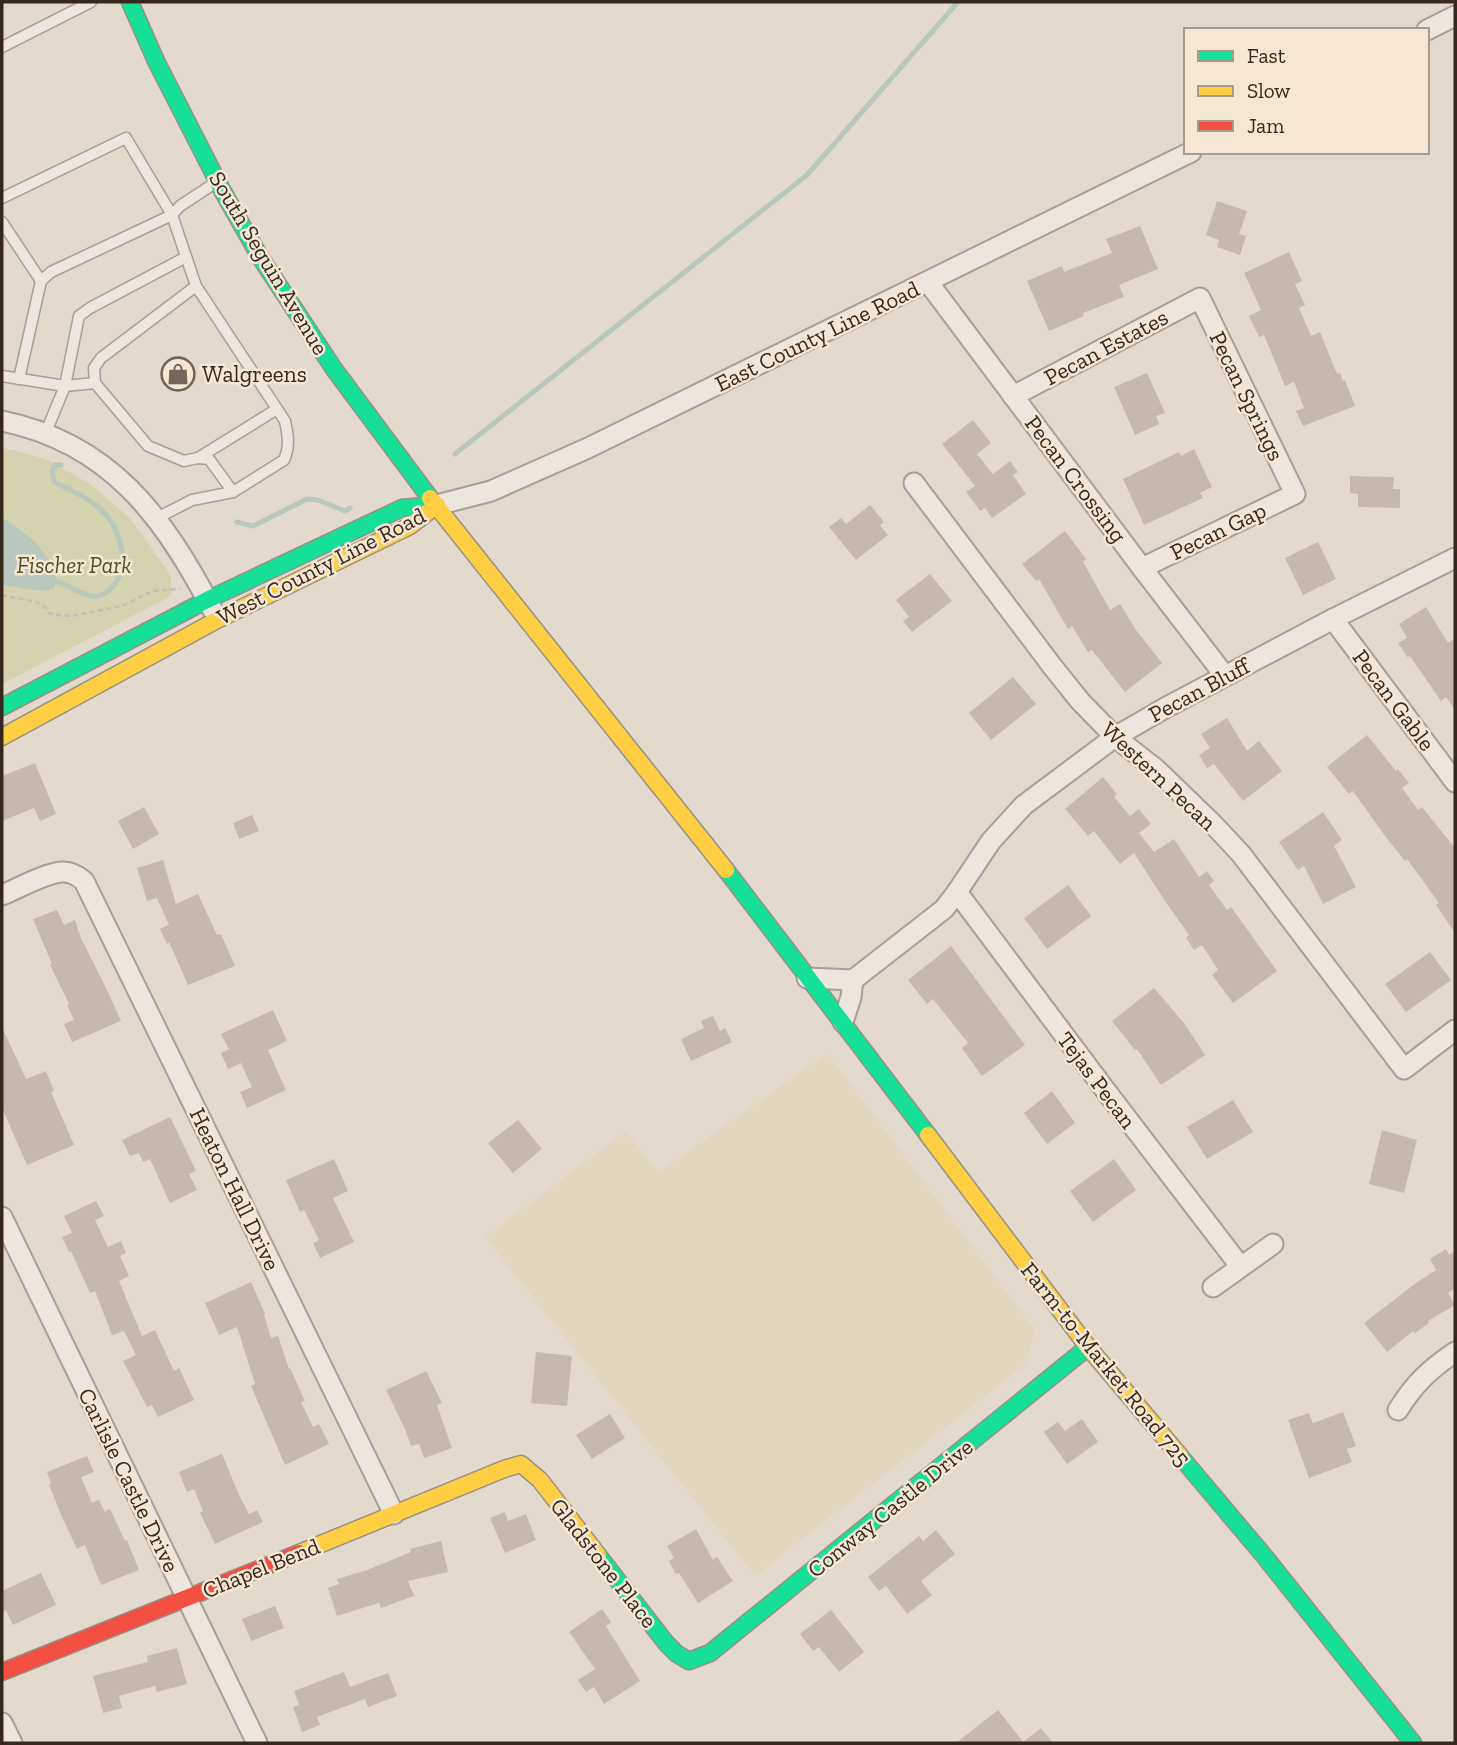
<svg xmlns="http://www.w3.org/2000/svg" width="1457" height="1745" font-family="'Zilla Slab',serif">
	<style>
		.farmland { fill: #e2d7be }
		.green { fill: #d5d2af }
		.water { fill: #b8c8bc }
		.lines { fill: none; stroke-linecap: round; stroke-linejoin: round }
		.stream { stroke: #b8c8bc; stroke-width: 5 }
		.building { fill: #c7b8ae }
		.lane-casing { stroke: #a89f96; stroke-width: 13 }
		.street-casing { stroke: #a89f96; stroke-width: 23 }
		.fast-casing { stroke: #988f86; stroke-width: 19 }
		.slow-casing { stroke: #988f86; stroke-width: 19 }
		.jam-casing { stroke: #988f86; stroke-width: 19 }
		.path { stroke: #c4bdb5; stroke-width: 2.5; stroke-dasharray: 5 3.5; stroke-linecap: butt }
		.lane { stroke: #ece6de; stroke-width: 10 }
		.street { stroke: #ece6de; stroke-width: 19 }
		.fast { stroke: #16e098; stroke-width: 16 }
		.slow { stroke: #ffcf43; stroke-width: 16 }
		.jam { stroke: #f24e42; stroke-width: 16 }
		.labels { text-anchor: middle; dominant-baseline: central; stroke-width: 5; stroke-linejoin: round; paint-order: stroke }
		.street-label { font-size: 23px; fill: #37281e; stroke: #f5e7d3 }
		.poi-label { font-size: 23px; fill: #37281e; stroke: #f5e7d3; text-anchor: start }
		.park-label { font-size: 23px; font-style: italic; fill: #4c5325; stroke: #f5e7d3 }
	</style>
	<rect width="100%" height="100%" fill="#e3dacd"/>
	<!-- farmland -->
	<polygon class="farmland" points="827,1053 1035,1330 1025,1365 755,1576 485,1237 626,1131 658,1173"/>
	<!-- green -->
	<polygon class="green" points="2,448 18,451 48,460 90,484 130,518 171,576 171,596 2,684"/>
	<!-- water -->
	<path class="water" d="M2 518C23 529 64 562 54 589 37 594 19 586 2 585Z"/>
	<g class="lines">
		<!-- stream -->
		<g class="stream">
			<polyline points="455,454 807,175 958,2"/>
			<polyline points="237,522 253,526 307,499 318,500 345,511 350,508"/>
			<path d="M51 579C62 582 82 595 91 596 100 598 109 592 114 585 132 560 119 524 97 506 85 496 68 489 54 482L52 471 55 465H61"/>
		</g>
	</g>
	<!-- building -->
	<g class="building">
		<polygon points="1217,201 1247,211 1239,234 1246,236 1240,255 1217,247 1219,240 1206,235"/>
		<polygon points="1140,226 1158,269 1119,285 1124,297 1083,313 1084,316 1049,331 1027,281 1062,266 1064,272 1112,253 1106,239"/>
		<polygon points="1289,252 1302,281 1295,284 1305,305 1299,308 1311,336 1320,332 1337,374 1340,373 1343,381 1345,380 1355,406 1303,426 1296,411 1304,408 1294,382 1285,386 1264,335 1259,337 1249,316 1261,310 1244,273"/>
		<polygon points="1147,373 1165,413 1156,416 1159,424 1135,435 1114,387"/>
		<polygon points="973,420 991,443 977,454 993,474 1010,461 1018,472 1013,475 1026,494 992,518 985,508 980,511 966,492 975,486 942,444"/>
		<polygon points="1194,449 1212,487 1200,493 1203,498 1144,525 1123,479 1179,452 1181,456"/>
		<polygon points="1350,476 1394,477 1393,489 1400,489 1400,508 1358,507 1358,494 1350,493"/>
		<polygon points="870,505 884,522 880,525 888,535 856,560 829,527 841,518 846,524"/>
		<polygon points="1065,531 1086,559 1083,562 1110,610 1120,604 1136,630 1162,663 1125,692 1092,650 1088,652 1072,626 1068,629 1039,579 1036,581 1022,564"/>
		<polygon points="1318,542 1336,579 1303,595 1285,558"/>
		<polygon points="930,574 952,601 912,632 903,621 909,617 896,600"/>
		<polygon points="1426,607 1448,643 1455,638 1455,710 1446,697 1441,701 1410,656 1407,657 1398,643 1407,638 1399,624"/>
		<polygon points="1013,677 1036,704 991,740 969,713"/>
		<polygon points="1227,718 1247,751 1259,741 1282,771 1243,801 1214,764 1207,768 1199,755 1210,748 1201,734"/>
		<polygon points="1367,735 1396,771 1398,769 1409,783 1402,788 1418,810 1422,807 1455,848 1455,933 1436,905 1439,903 1407,859 1405,861 1385,836 1353,791 1349,794 1327,767"/>
		<polygon points="35,763 56,814 40,821 34,808 2,821 2,776"/>
		<polygon points="1103,777 1117,794 1114,797 1130,816 1139,809 1151,824 1139,833 1154,852 1174,839 1199,877 1207,871 1214,881 1209,885 1227,910 1231,907 1277,971 1233,1003 1212,975 1218,970 1202,945 1194,950 1186,938 1189,935 1165,901 1134,853 1120,864 1094,831 1088,836 1065,809"/>
		<polygon points="144,807 159,834 133,849 118,821"/>
		<polygon points="1323,812 1342,840 1334,846 1356,887 1323,904 1304,866 1298,870 1279,842"/>
		<polygon points="252,815 259,831 239,839 233,823"/>
		<polygon points="163,860 176,904 198,894 217,935 221,934 235,966 188,985 169,942 167,944 160,929 169,925 157,898 147,901 137,868"/>
		<polygon points="1068,885 1091,916 1047,949 1024,918"/>
		<polygon points="57,910 64,925 75,920 81,938 106,988 121,1021 72,1042 64,1024 74,1020 67,1005 69,1004 50,965 52,964 33,919"/>
		<polygon points="951,946 1025,1045 982,1076 962,1048 968,1043 933,999 927,1004 908,980"/>
		<polygon points="1430,952 1451,980 1406,1012 1385,984"/>
		<polygon points="1154,988 1184,1023 1205,1055 1161,1085 1137,1049 1135,1050 1112,1021"/>
		<polygon points="273,1010 287,1041 268,1050 286,1090 247,1108 240,1092 252,1087 241,1063 228,1069 221,1053 229,1049 221,1034"/>
		<polygon points="713,1016 720,1031 725,1028 732,1042 691,1061 681,1039 704,1028 701,1021"/>
		<polygon points="2,1027 26,1079 46,1071 54,1091 51,1092 74,1145 27,1165 2,1108"/>
		<polygon points="1052,1091 1075,1123 1047,1144 1024,1113"/>
		<polygon points="1233,1100 1253,1132 1207,1159 1187,1127"/>
		<polygon points="170,1117 196,1171 189,1174 197,1190 170,1203 150,1159 143,1162 139,1153 130,1156 122,1140"/>
		<polygon points="518,1120 542,1149 513,1173 488,1143"/>
		<polygon points="1382,1130 1417,1140 1404,1193 1369,1184"/>
		<polygon points="334,1159 348,1191 333,1198 354,1242 320,1258 313,1243 319,1240 304,1210 300,1212 286,1180"/>
		<polygon points="1114,1159 1136,1190 1093,1222 1070,1191"/>
		<polygon points="96,1201 104,1216 95,1220 108,1247 121,1241 126,1253 120,1256 129,1276 119,1281 142,1336 155,1330 174,1371 179,1368 194,1400 158,1417 152,1405 147,1407 123,1361 136,1355 124,1331 112,1335 95,1291 90,1293 71,1251 69,1252 62,1237 72,1233 64,1216"/>
		<polygon points="1446,1249 1449,1255 1455,1251 1455,1288 1448,1293 1455,1305 1428,1321 1429,1323 1415,1333 1413,1331 1387,1352 1364,1323 1416,1283 1436,1270 1430,1259"/>
		<polygon points="251,1282 265,1314 264,1315 271,1338 278,1336 289,1369 290,1368 305,1401 301,1402 313,1427 319,1424 329,1444 285,1465 251,1386 255,1384 237,1327 219,1335 205,1303"/>
		<polygon points="536,1352 572,1356 567,1406 531,1403"/>
		<polygon points="426,1371 442,1403 437,1405 452,1448 424,1458 419,1444 411,1446 405,1429 386,1390"/>
		<polygon points="1343,1412 1356,1446 1347,1449 1352,1462 1309,1478 1288,1420 1309,1413 1313,1423"/>
		<polygon points="610,1414 625,1438 592,1459 576,1435"/>
		<polygon points="1082,1419 1098,1442 1067,1464 1044,1432 1058,1422 1065,1431"/>
		<polygon points="222,1454 239,1495 249,1514 257,1510 263,1522 215,1544 200,1513 203,1511 194,1489 187,1492 179,1472"/>
		<polygon points="87,1456 94,1472 81,1477 92,1503 99,1500 105,1512 110,1509 125,1541 127,1540 139,1570 101,1585 85,1545 77,1549 62,1517 49,1485 51,1484 47,1472"/>
		<polygon points="505,1512 508,1521 526,1514 536,1540 505,1553 490,1518"/>
		<polygon points="696,1529 713,1560 717,1557 733,1581 698,1603 679,1573 676,1574 669,1561 674,1558 667,1546"/>
		<polygon points="936,1530 955,1554 921,1581 932,1595 907,1614 886,1586 879,1591 868,1577 919,1536 923,1541"/>
		<polygon points="441,1541 448,1572 408,1581 414,1596 381,1608 379,1603 337,1616 328,1588 339,1584 337,1579 367,1570 411,1552 410,1549"/>
		<polygon points="41,1573 56,1605 13,1625 6,1610 2,1612 2,1591"/>
		<polygon points="275,1606 284,1628 251,1641 242,1619"/>
		<polygon points="602,1609 611,1622 606,1626 640,1681 604,1704 594,1687 586,1692 578,1680 595,1669 569,1632"/>
		<polygon points="831,1610 864,1652 839,1672 819,1647 813,1651 800,1634"/>
		<polygon points="177,1648 187,1684 157,1692 155,1686 119,1696 122,1708 103,1713 93,1676 148,1662 147,1656"/>
		<polygon points="344,1672 350,1687 388,1673 397,1696 368,1707 365,1699 317,1717 320,1725 302,1732 293,1707 299,1705 294,1691"/>
		<polygon points="998,1710 1023,1742 1041,1728 1053,1743 956,1743"/>
	</g>
	<g class="lines">
		<defs>
			<g id="lane">
				<polyline points="2,47 91,2"/>
				<polyline points="2,198 126,138 172,215 51,272 41,281 19,379"/>
				<polyline points="2,222 41,281"/>
				<polyline points="196,286 101,358 94,368 95,383 148,446 184,461 198,458 209,459 233,492"/>
				<polyline points="2,376 65,386 95,383"/>
				<polyline points="46,432 65,386 79,316 90,308 186,257"/>
				<polyline points="198,458 277,409"/>
				<path d="M157 518 192 500 233 492 284 460C290 447 288 435 285 421L196 286 172 215 180 206 215 183"/>
			</g>
			<g id="street">
				<polyline points="1427,30 1455,16"/>
				<polyline points="928,282 1142,568 1225,676"/>
				<polyline points="1013,396 1200,298 1295,494 1142,568"/>
				<path d="M2 421C110 443 164 517 212 609"/>
				<polyline points="914,483 1052,666 1080,701 1115,737 1156,769 1213,824 1241,854 1404,1069 1455,1030"/>
				<polyline points="437,505 491,491 588,448 1191,152"/>
				<polyline points="1333,619 1455,782"/>
				<polyline points="957,892 1106,1091 1240,1266"/>
				<path d="M2 895C17 889 49 871 64 872 72 872 78 876 84 881L394 1514"/>
				<polyline points="807,978 853,980 944,909 957,892 991,841 1024,805 1115,737 1165,708 1333,619 1455,558"/>
				<polyline points="843,1022 851,997 853,980"/>
				<polyline points="2,1217 257,1743"/>
				<polyline points="1213,1287 1273,1244"/>
				<path d="M1398 1410C1414 1384 1430 1369 1455 1352"/>
				<polyline points="2,1723 12,1743"/>
			</g>
			<g id="fast">
				<polyline points="130,2 156,61 222,190 260,257 334,369 430,498"/>
				<polyline points="2,707 207,600 402,508 437,505"/>
				<path d="M726 870C793 959 861 1046 928 1135"/>
				<polyline points="1180,1456 1265,1557 1413,1743"/>
				<polyline points="598,1555 666,1643 677,1654 689,1661 710,1653 1088,1347"/>
			</g>
			<g id="slow">
				<polyline points="430,498 726,870"/>
				<polyline points="2,737 217,620 410,526 437,505"/>
				<polyline points="928,1135 1088,1347 1180,1456"/>
				<polyline points="299,1553 504,1469 521,1464 540,1480 598,1555"/>
			</g>
			<polyline id="jam" points="2,1672 299,1553"/>
		</defs>
		<!-- lane casing -->
		<use href="#lane" class="lane-casing"/>
		<!-- street casing -->
		<use href="#street" class="street-casing"/>
		<!-- fast casing -->
		<use href="#fast" class="fast-casing"/>
		<!-- slow casing -->
		<use href="#slow" class="slow-casing"/>
		<!-- jam casing -->
		<use href="#jam" class="jam-casing"/>
		<!-- path -->
		<polyline class="path" points="2,595 36,602 45,607 49,613 56,615 71,616 122,606 153,591 180,589"/>
		<!-- lane -->
		<use href="#lane" class="lane"/>
		<!-- street -->
		<use href="#street" class="street"/>
		<!-- fast -->
		<use href="#fast" class="fast"/>
		<!-- slow -->
		<use href="#slow" class="slow"/>
		<!-- jam -->
		<use href="#jam" class="jam"/>
	</g>
	<!-- icons -->
	<defs>
		<symbol id="shop-ring" viewBox="-11 -11 22 22"><circle r="9.5" fill="#f5e7d3" stroke="#73665b" stroke-width="1.5"/><path d="M-5-2.5h2.3a2.7 3.5 0 0 1 5.4 0H5L5.5 6h-11ZM-1.5-2.5h3a1.5 2.3 0 0 0-3 0Z" fill="#73665b"/></symbol>
	</defs>
	<g fill-rule="evenodd">
		<use href="#shop-ring" x="159" y="355" width="38" height="38"/>
	</g>
	<g class="labels">
		<!-- street labels -->
		<g class="street-label">
			<text transform="translate(269 263) rotate(59)">South Seguin Avenue</text>
			<text transform="translate(817 336) rotate(-26)">East County Line Road</text>
			<text transform="translate(1106 347) rotate(-28)">Pecan Estates</text>
			<text transform="translate(1247 396) rotate(64)">Pecan Springs</text>
			<text transform="translate(1076 479) rotate(53)">Pecan Crossing</text>
			<text transform="translate(1218 531) rotate(-26)">Pecan Gap</text>
			<text transform="translate(321 566) rotate(-27)">West County Line Road</text>
			<text transform="translate(1199 690) rotate(-28)">Pecan Bluff</text>
			<text transform="translate(1394 700) rotate(53)">Pecan Gable</text>
			<text transform="translate(1159 776) rotate(43)">Western Pecan</text>
			<text transform="translate(1097 1080) rotate(53)">Tejas Pecan</text>
			<text transform="translate(235 1189) rotate(64)">Heaton Hall Drive</text>
			<text transform="translate(1106 1364) rotate(51)">Farm-to-Market Road 725</text>
			<text transform="translate(129 1480) rotate(64)">Carlisle Castle Drive</text>
			<text transform="translate(890 1508) rotate(-39)">Conway Castle Drive</text>
			<text transform="translate(604 1563) rotate(52)">Gladstone Place</text>
			<text transform="translate(261 1568) rotate(-22)">Chapel Bend</text>
		</g>
		<!-- poi labels -->
		<g class="poi-label">
			<text x="202" y="374">Walgreens</text>
		</g>
		<!-- park labels -->
		<g class="park-label">
			<text x="74" y="565">Fischer Park</text>
		</g>
	</g>
	<!-- border -->
	<rect width="1457" height="1745" fill="none" stroke="#37281e" stroke-width="7"/>
	<!-- legend -->
	<rect x="1184" y="28" width="245" height="126" fill="#f5e7d3" stroke="#a99b8b" stroke-width="2"/>
	<rect x="1198" y="51" width="35" height="10" fill="#16e098" stroke="#a99b8b" stroke-width="2"/>
	<text x="1247" y="63" font-size="21" fill="#37281e">Fast</text>
	<rect x="1198" y="86" width="35" height="10" fill="#ffcf43" stroke="#a99b8b" stroke-width="2"/>
	<text x="1247" y="98" font-size="21" fill="#37281e">Slow</text>
	<rect x="1198" y="121" width="35" height="10" fill="#f24e42" stroke="#a99b8b" stroke-width="2"/>
	<text x="1247" y="133" font-size="21" fill="#37281e">Jam</text>
</svg>
